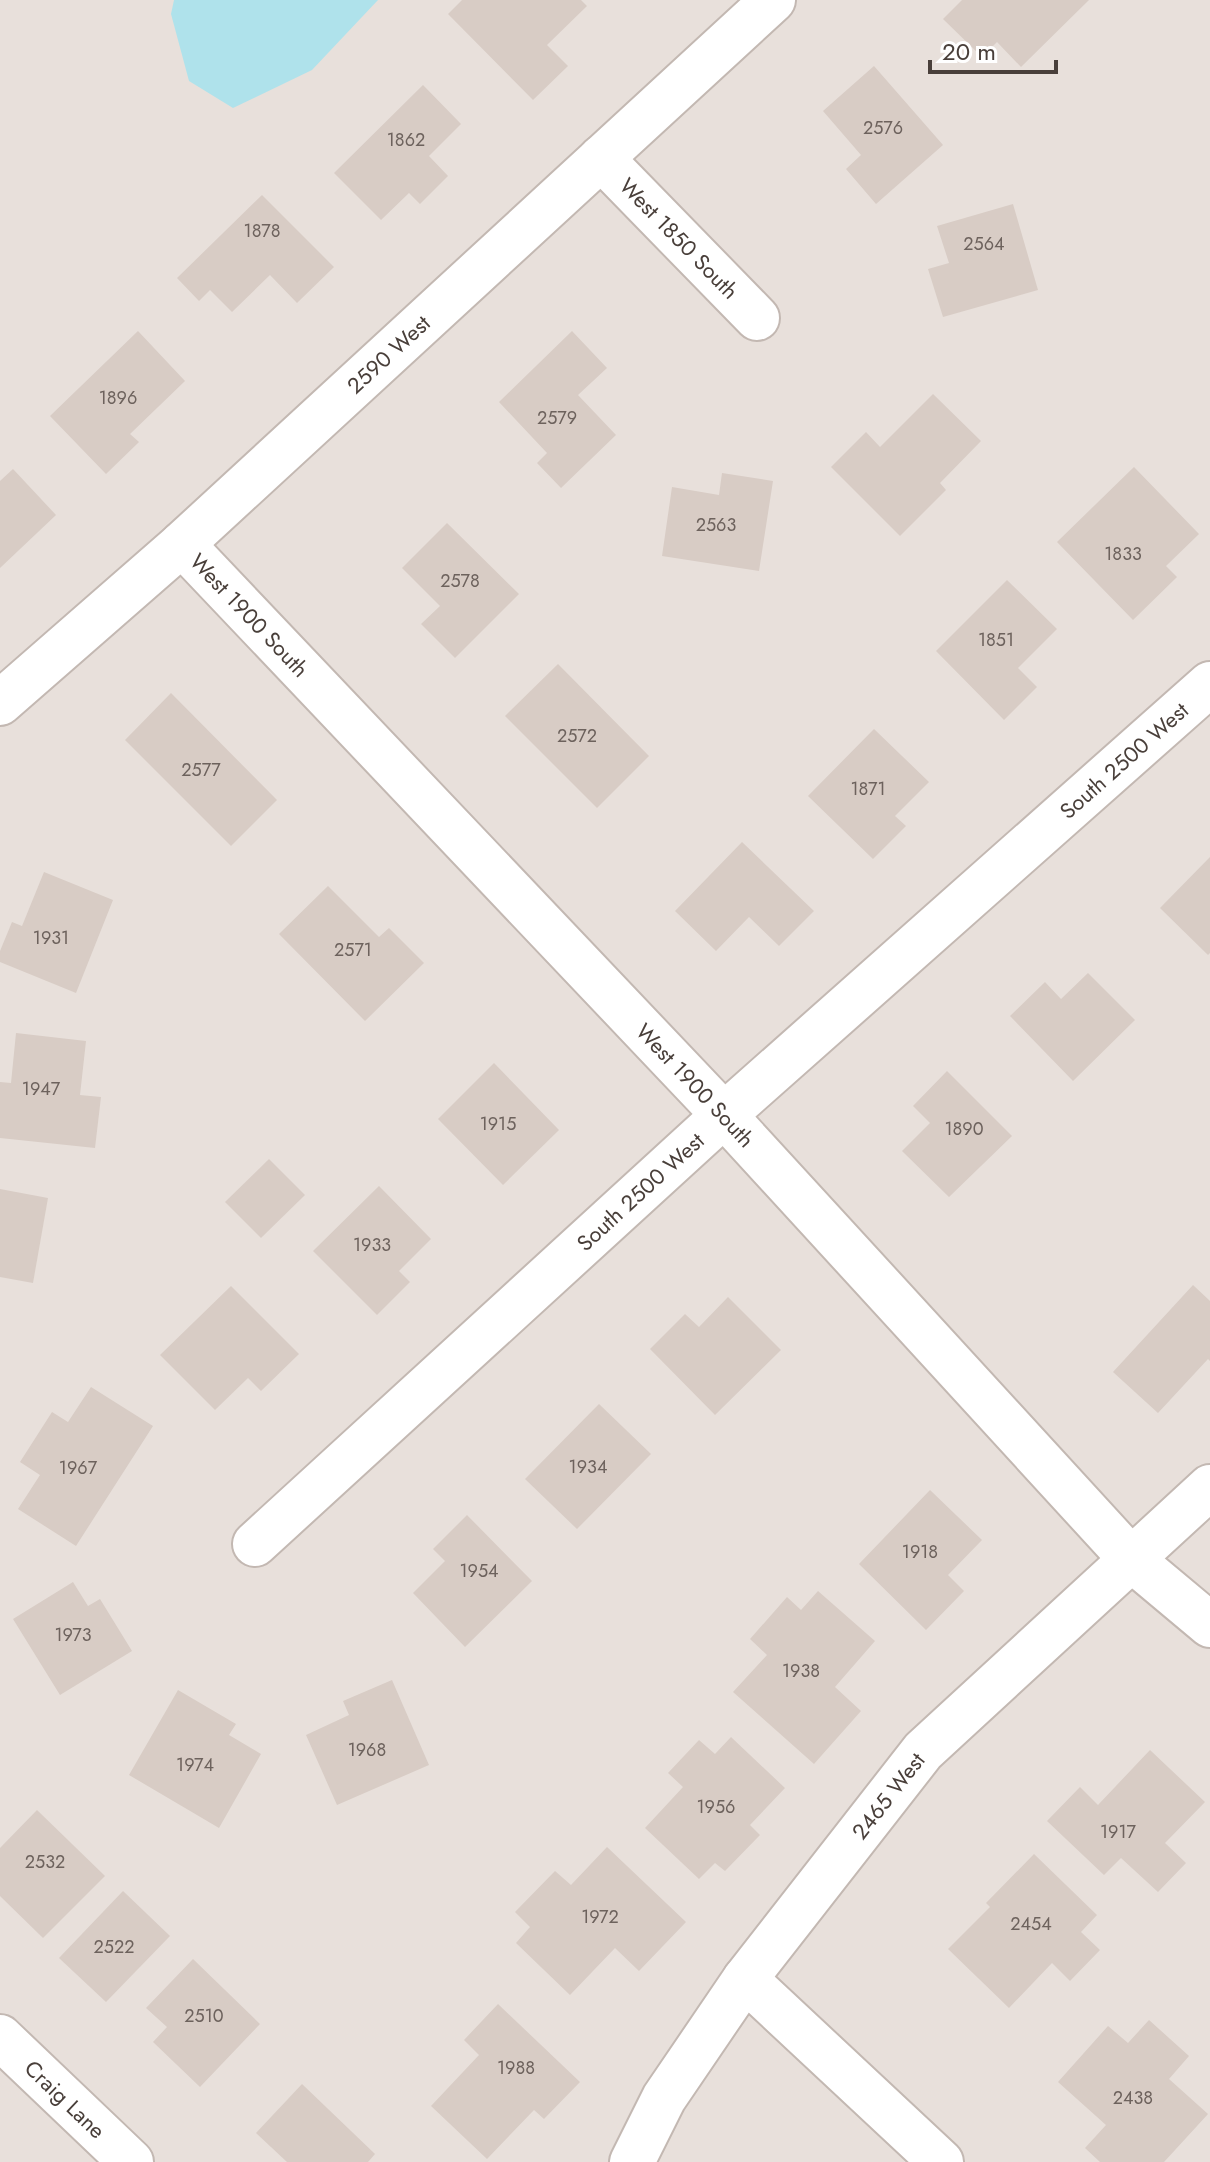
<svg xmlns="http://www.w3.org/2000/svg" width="1210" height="2162" font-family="Jost,sans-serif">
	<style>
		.residential { fill: #e8e0db }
		.water { fill: #afe2eb }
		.building { fill: #d8ccc5 }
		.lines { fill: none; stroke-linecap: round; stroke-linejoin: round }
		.minor-casing { stroke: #c3b8b2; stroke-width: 48 }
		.minor { stroke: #fff; stroke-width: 44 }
		.labels { text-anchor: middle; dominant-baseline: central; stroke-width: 6; stroke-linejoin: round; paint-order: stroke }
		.number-label { font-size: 18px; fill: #6d625d }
		.street-label { font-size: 22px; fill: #493f3a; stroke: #fff }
	</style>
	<rect width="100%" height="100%" fill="#f5f0ec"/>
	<!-- residential -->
	<rect class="residential" x="0" y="0" width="1210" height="2162"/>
	<!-- water -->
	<polygon class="water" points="174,0 378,0 312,70 233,108 189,81 171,14"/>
	<!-- building -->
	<g class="building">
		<polygon points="462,0 581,0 587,6 547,45 568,66 533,100 448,14"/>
		<polygon points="962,0 1089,0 1021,67 997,42 982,57 943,19"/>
		<polygon points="874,66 943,145 876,204 846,169 861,155 823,111"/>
		<polygon points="423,85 461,124 429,156 448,176 420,204 409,193 381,220 334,173"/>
		<polygon points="262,195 334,267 297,303 270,275 232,312 210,290 199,301 177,278"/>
		<polygon points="1013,204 1038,290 943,317 928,269 949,263 937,226"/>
		<polygon points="138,331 185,381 130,434 139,442 106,474 50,416"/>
		<polygon points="572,331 607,368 578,395 616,435 561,488 537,463 547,453 499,402"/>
		<polygon points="933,394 981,441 940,483 946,490 900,536 831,467 866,432 880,447"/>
		<polygon points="1134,467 1199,534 1166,566 1177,577 1133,620 1057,542"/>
		<polygon points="13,469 56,515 0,568 0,481"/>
		<polygon points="722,473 773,481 759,571 662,556 672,487 719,495"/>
		<polygon points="447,523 519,594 455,658 421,624 440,606 402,568"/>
		<polygon points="1007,580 1057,629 1018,668 1037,687 1004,720 936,651"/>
		<polygon points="558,664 649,756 597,808 505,716"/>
		<polygon points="171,693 277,800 231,846 125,740"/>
		<polygon points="874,729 929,782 895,816 906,826 873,859 808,796"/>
		<polygon points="742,842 814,911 779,946 749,917 716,951 675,911"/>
		<polygon points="1210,857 1210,953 1208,955 1160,908"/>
		<polygon points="44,872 113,900 76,993 0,962 0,951 12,922 22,926"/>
		<polygon points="328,886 379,937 389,928 424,963 365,1021 279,934"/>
		<polygon points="1088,973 1135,1020 1073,1081 1010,1016 1045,982 1061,999"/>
		<polygon points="16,1033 86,1041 80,1095 101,1097 95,1148 0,1138 0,1082 11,1083"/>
		<polygon points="494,1063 559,1130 503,1185 438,1119"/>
		<polygon points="947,1071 1012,1136 949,1197 902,1151 930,1123 913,1106"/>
		<polygon points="269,1159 305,1195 261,1238 225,1202"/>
		<polygon points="379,1186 431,1239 399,1271 410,1282 377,1315 313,1251"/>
		<polygon points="0,1189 48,1198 33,1283 0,1277"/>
		<polygon points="1193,1285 1210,1301 1210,1361 1208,1359 1158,1413 1113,1372"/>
		<polygon points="231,1286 299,1354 261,1391 248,1378 215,1410 160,1355"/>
		<polygon points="728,1297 781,1350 715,1415 650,1349 685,1314 699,1327"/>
		<polygon points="91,1387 153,1426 76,1546 18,1509 40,1475 20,1462 52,1412 68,1422"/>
		<polygon points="599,1404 651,1454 577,1529 525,1479"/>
		<polygon points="930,1490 982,1540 948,1575 964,1591 926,1630 859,1564"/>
		<polygon points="467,1515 532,1581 465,1647 413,1593 445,1561 433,1549"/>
		<polygon points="73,1582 88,1606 100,1599 132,1651 60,1695 13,1619"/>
		<polygon points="818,1591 875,1641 835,1687 861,1711 814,1764 733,1692 767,1655 750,1639 787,1597 801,1610"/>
		<polygon points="392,1680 429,1765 337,1805 306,1735 349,1715 343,1701"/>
		<polygon points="178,1690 236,1724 229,1735 261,1754 219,1828 129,1775"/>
		<polygon points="731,1737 785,1788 750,1825 760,1835 725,1871 715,1863 699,1879 645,1828 683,1787 668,1773 699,1740 715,1754"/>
		<polygon points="1150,1750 1205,1802 1165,1843 1186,1863 1158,1892 1121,1858 1104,1875 1047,1821 1080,1787 1098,1805"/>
		<polygon points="37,1810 105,1876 43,1938 0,1896 0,1848"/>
		<polygon points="607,1847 686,1922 639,1971 615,1948 570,1995 516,1943 530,1927 515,1912 555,1871 571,1885"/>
		<polygon points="1034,1854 1097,1915 1081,1932 1100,1950 1070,1981 1052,1963 1009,2008 948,1949 990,1907 986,1903"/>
		<polygon points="123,1891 170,1936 106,2002 59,1958"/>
		<polygon points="193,1959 260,2024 200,2087 153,2042 167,2027 146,2008"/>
		<polygon points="498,2004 580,2082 544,2119 534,2110 487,2159 431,2106 479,2055 464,2040"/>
		<polygon points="1149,2020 1189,2056 1169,2079 1208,2114 1164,2162 1100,2162 1085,2148 1106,2125 1058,2082 1108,2026 1128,2043"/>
		<polygon points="302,2084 375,2154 368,2162 287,2162 256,2133"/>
	</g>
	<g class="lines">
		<defs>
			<g id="minor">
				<path id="s1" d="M601 158 757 318"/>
				<path id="s2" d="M182 544 724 1115 1130 1558 1210 1625"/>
				<path id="s3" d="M0 703 182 544 773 0"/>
				<path id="s4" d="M255 1544 724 1115 1210 684"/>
				<polyline points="745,1979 941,2162"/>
				<path id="s5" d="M0 2037 131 2162"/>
				<path id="s6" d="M632 2162 664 2098 745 1979 923 1751 1210 1487"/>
			</g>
		</defs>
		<!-- minor casing -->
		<use href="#minor" class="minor-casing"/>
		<!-- minor -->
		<use href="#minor" class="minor"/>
	</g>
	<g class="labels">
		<!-- number labels -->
		<g class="number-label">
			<text x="883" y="128">2576</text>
			<text x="406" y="140">1862</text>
			<text x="262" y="231">1878</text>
			<text x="984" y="244">2564</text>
			<text x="118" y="398">1896</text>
			<text x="557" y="418">2579</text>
			<text x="716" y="525">2563</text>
			<text x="1123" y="554">1833</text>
			<text x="460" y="581">2578</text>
			<text x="996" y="640">1851</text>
			<text x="577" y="736">2572</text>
			<text x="201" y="770">2577</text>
			<text x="868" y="789">1871</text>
			<text x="51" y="938">1931</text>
			<text x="353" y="950">2571</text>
			<text x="41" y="1089">1947</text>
			<text x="498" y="1124">1915</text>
			<text x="964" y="1129">1890</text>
			<text x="372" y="1245">1933</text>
			<text x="588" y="1467">1934</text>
			<text x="78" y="1468">1967</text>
			<text x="920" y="1552">1918</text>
			<text x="479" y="1571">1954</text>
			<text x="73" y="1635">1973</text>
			<text x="801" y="1671">1938</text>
			<text x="367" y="1750">1968</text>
			<text x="195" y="1765">1974</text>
			<text x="716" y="1807">1956</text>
			<text x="1118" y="1832">1917</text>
			<text x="45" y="1862">2532</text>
			<text x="600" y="1917">1972</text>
			<text x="1031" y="1924">2454</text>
			<text x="114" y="1947">2522</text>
			<text x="204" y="2016">2510</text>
			<text x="516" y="2068">1988</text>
			<text x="1133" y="2098">2438</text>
		</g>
		<!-- street labels -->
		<g class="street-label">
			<text stroke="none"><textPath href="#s1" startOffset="112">West 1850 South</textPath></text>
			<text stroke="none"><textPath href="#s3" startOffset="522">2590 West</textPath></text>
			<text stroke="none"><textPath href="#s2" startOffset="98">West 1900 South</textPath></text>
			<text stroke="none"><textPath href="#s4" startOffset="1170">South 2500 West</textPath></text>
			<text stroke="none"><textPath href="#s2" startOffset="746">West 1900 South</textPath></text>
			<text stroke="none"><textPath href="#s4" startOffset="522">South 2500 West</textPath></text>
			<text stroke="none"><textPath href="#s6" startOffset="448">2465 West</textPath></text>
			<text stroke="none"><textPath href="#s5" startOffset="90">Craig Lane</textPath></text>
		</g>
	</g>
	<!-- scale -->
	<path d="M930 60v12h126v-12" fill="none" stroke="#493f3a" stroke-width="4"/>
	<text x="942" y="60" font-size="24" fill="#493f3a" stroke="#ffffff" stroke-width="6" paint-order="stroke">20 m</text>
</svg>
